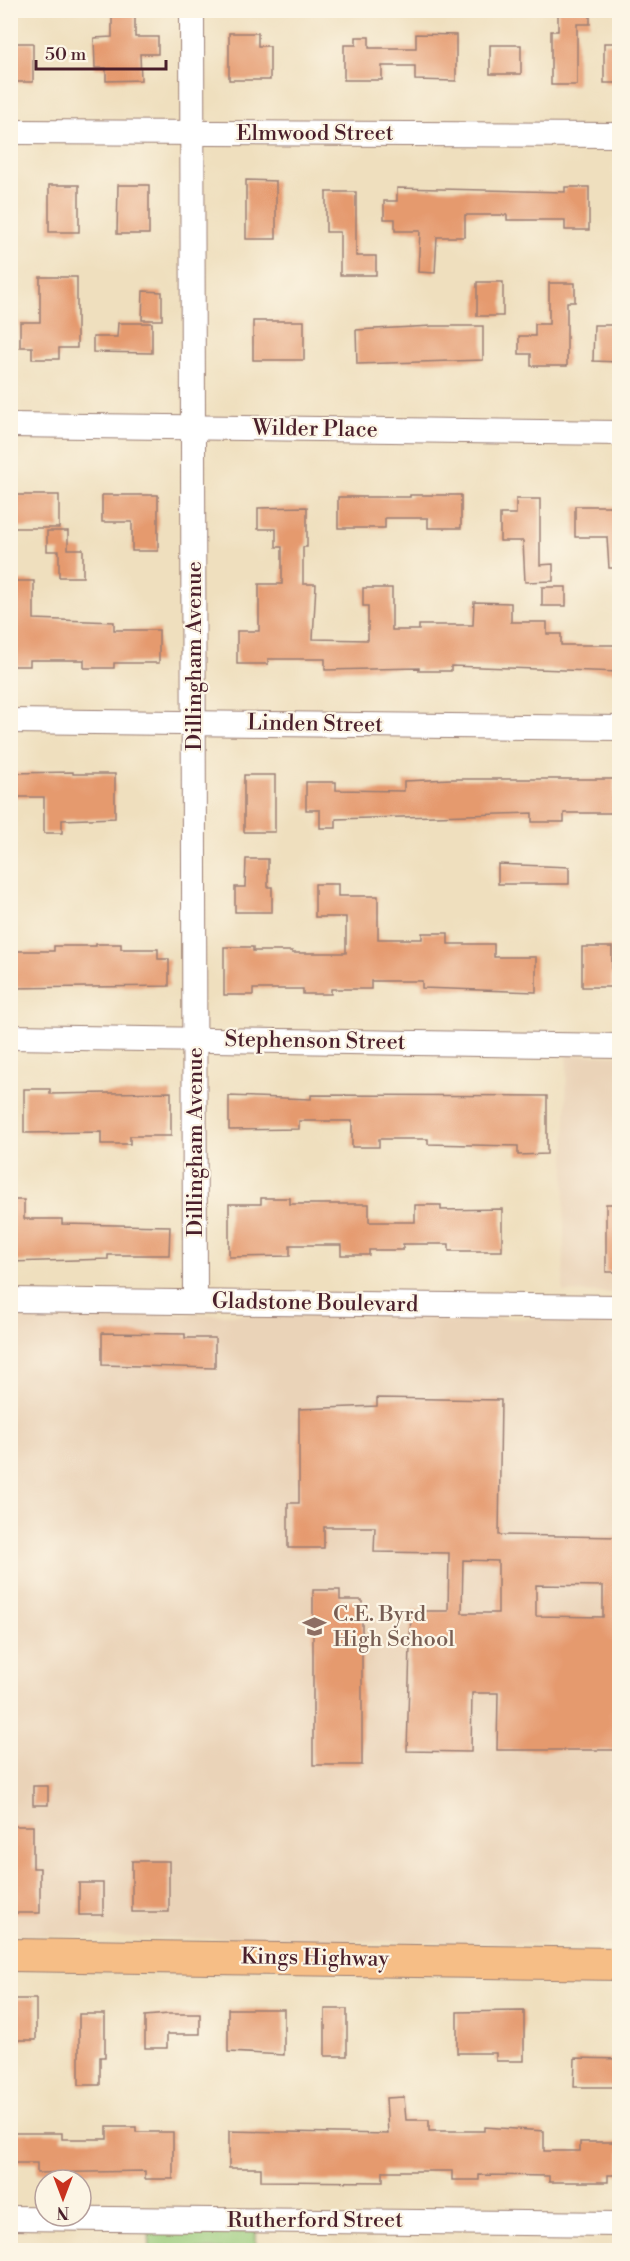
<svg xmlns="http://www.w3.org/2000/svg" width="630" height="2261" font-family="'Libre Bodoni',serif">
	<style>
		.built { fill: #ead3b8 }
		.green { fill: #99cb7b; stroke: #727553; stroke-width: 1.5 }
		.building { fill: #e59a6e; fill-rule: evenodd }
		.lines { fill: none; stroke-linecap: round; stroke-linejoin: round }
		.minor-casing { stroke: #9c7f74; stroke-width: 26 }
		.major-casing { stroke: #9c7f74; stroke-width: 34 }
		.minor { stroke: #fff; stroke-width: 24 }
		.major { stroke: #f6be86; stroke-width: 32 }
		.labels { text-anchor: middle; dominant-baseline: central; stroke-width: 4.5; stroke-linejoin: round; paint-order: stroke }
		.street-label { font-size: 22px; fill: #4a1f2b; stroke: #fcf5e5 }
		.education-label { font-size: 22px; fill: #785e54; stroke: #fcf5e5; text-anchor: start }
	</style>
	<rect width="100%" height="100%" fill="#fcf5e5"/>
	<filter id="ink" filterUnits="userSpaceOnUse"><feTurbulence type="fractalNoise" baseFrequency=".0167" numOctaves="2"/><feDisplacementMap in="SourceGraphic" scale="12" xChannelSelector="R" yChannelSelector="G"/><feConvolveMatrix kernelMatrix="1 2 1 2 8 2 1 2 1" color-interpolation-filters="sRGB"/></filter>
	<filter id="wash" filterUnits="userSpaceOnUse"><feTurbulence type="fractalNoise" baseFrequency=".008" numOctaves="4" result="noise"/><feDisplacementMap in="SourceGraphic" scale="24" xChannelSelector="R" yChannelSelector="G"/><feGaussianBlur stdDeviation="1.35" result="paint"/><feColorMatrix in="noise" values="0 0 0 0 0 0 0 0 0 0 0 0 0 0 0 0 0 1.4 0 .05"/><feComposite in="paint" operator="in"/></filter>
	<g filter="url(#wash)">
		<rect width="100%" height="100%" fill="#efdfbe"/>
		<!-- built -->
		<g class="built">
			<polygon points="567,1055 619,1055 619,1293 563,1292"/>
			<polygon points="11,1312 619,1320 619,1945 11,1935"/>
		</g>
		<!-- green -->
		<polygon class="green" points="149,2229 181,2230 195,2234 256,2231 256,2250 150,2250"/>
		<g id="blocks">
			<!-- building -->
			<g class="building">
				<polygon points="112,10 135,10 135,37 158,37 158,54 140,54 141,80 106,81 106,68 95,68 94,38 112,37"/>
				<polygon points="558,10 590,10 590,24 577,24 577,85 551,85 551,31 558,31"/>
				<polygon points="229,33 258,33 258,46 270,46 270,80 229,80"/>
				<polygon points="416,34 456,35 456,81 415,80 415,66 382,66 382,80 344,80 344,45 356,45 356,37 369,37 369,48 416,48"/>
				<rect x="10" y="43" width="23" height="39"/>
				<rect x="604" y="43" width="16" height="40"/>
				<rect x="490" y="45" width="31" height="29"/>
				<polygon points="246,180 276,181 276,239 246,239"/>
				<rect x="49" y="185" width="30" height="47"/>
				<polygon points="118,185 149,185 149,234 117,234"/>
				<polygon points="565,187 589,187 589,230 565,230 565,220 507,220 507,215 465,215 465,237 437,237 435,273 418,272 420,231 395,231 395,219 384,219 384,201 397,201 397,188 565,192"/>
				<polygon points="326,192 356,192 356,256 376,256 376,275 340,275 340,232 326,232"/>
				<polygon points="40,277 77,277 77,348 59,348 59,359 32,359 32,347 20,347 20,322 40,322"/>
				<rect x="477" y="282" width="26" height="34"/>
				<polygon points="549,283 575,283 575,302 567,302 567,366 531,366 531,354 519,354 519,336 535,336 535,324 549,324"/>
				<polygon points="143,291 162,292 162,320 142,320"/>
				<rect x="253" y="321" width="51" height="39"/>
				<polygon points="118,323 152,323 152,353 93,352 93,337 117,337"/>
				<polygon points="594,325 620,325 620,362 593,361"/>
				<polygon points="432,326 483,326 483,360 357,364 356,330"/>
				<rect x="12" y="495" width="47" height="33"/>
				<polygon points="102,495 158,495 158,551 132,551 132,522 102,522"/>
				<polygon points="410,495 461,495 461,528 428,528 428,518 385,518 385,528 338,528 338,497 410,497"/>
				<polygon points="516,499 540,499 540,565 553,564 553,581 525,582 523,541 500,541 500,514 516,514"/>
				<polygon points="575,506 620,506 620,568 609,568 607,537 575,537"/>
				<polygon points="307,507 307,547 303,547 303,584 316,584 313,639 368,640 368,606 363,606 363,588 392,588 392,630 419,630 419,625 473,625 474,602 511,603 511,622 547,622 547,634 561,634 561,645 620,645 620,672 451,666 451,671 419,671 419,668 325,670 325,659 268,659 268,664 237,664 237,631 259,631 259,584 282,584 282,547 276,547 276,529 258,529 258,508"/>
				<polygon points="47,531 68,531 68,549 83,549 83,577 59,577 59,551 47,551"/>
				<polygon points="15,581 34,581 34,619 114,622 114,630 159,630 159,663 114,663 114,668 84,668 84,660 30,660 30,666 10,666 10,617 15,617"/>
				<rect x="542" y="587" width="24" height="19"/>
				<polygon points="73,772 73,774 115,774 115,818 62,820 62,833 44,833 44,797 10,797 10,773"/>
				<rect x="244" y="775" width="31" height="57"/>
				<polygon points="452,779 614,779 614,813 564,813 564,822 532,822 532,813 336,819 336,828 320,828 320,810 306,810 306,782 336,782 336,790 404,791 404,781"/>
				<polygon points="246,859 268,859 268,887 272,887 272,912 235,912 235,887 245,887"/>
				<polygon points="498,864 569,867 569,884 498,884"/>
				<polygon points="315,884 338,884 338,896 378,896 378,939 422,939 422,933 448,933 448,944 494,944 494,957 536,957 536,992 422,988 422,981 371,981 371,989 331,989 331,994 303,994 303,989 253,989 253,995 224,995 224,947 253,947 253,951 292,951 292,953 346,953 346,917 315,917"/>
				<polygon points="96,944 121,944 121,949 158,949 158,959 169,959 169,986 10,988 10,951 54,951 54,946 96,946"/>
				<rect x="582" y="947" width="30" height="40"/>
				<polygon points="24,1089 50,1089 50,1094 171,1092 171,1136 130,1136 130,1144 101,1144 101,1132 24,1133"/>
				<polygon points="311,1095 547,1096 547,1154 518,1155 518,1146 428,1144 428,1139 379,1139 379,1147 352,1147 352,1121 299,1121 299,1129 229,1130 229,1096 311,1099"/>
				<polygon points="261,1198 290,1198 290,1204 369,1204 369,1222 415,1222 415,1205 441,1205 441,1210 502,1209 502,1251 449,1251 449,1244 403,1244 403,1250 369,1250 369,1255 341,1255 341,1245 290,1245 290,1256 229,1257 229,1204 261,1204"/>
				<polygon points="10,1200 24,1200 24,1219 62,1219 62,1224 170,1226 169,1255 108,1255 108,1259 10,1262"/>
				<rect x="606" y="1204" width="14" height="68"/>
				<polygon points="102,1333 185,1334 185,1338 215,1338 215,1368 102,1365"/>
				<path d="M377 1398 501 1400 499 1535 620 1537V1750H497L498 1693H472L471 1752 407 1751 411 1611H448L449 1553 374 1552 375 1527H324V1548H288V1503H299V1409L377 1406ZM463 1560 498 1561V1613H462ZM536 1585 603 1586V1617L536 1616Z"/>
				<polygon points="313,1590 340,1590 340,1600 362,1600 362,1765 313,1765"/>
				<rect x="33" y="1786" width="15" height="19"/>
				<polygon points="10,1826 33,1826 33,1868 40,1868 40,1913 13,1913"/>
				<rect x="132" y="1861" width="37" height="51"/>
				<rect x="79" y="1883" width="24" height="32"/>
				<rect x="11" y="1999" width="25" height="41"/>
				<polygon points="228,2009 284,2009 284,2055 228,2052"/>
				<rect x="325" y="2009" width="22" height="47"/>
				<polygon points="524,2011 524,2061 496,2061 496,2053 457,2053 457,2012"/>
				<polygon points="79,2014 105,2014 105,2057 100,2057 100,2085 79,2085"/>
				<polygon points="169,2014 200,2014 200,2034 167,2034 167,2048 145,2048 145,2016"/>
				<polygon points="575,2058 620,2059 620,2087 574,2087"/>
				<polygon points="404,2097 406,2120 429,2120 429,2131 485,2131 485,2127 544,2131 544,2151 580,2151 580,2142 620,2142 620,2175 608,2175 608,2182 549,2182 549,2176 479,2175 479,2180 452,2180 452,2171 383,2171 383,2182 261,2181 261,2168 229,2168 229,2131 388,2134 386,2098"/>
				<polygon points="107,2127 136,2127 136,2132 173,2132 173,2179 145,2179 145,2171 37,2173 37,2163 10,2163 10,2133 62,2133 62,2139 107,2139"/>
			</g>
		</g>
	</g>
	<g filter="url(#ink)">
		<use href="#blocks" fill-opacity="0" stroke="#9c7f74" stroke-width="1.5"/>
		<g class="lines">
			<defs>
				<g id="minor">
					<polyline points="192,10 195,1301"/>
					<polyline points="10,132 620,135"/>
					<polyline points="10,425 620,433"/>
					<polyline points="10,721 620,728"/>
					<polyline points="10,1037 620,1046"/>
					<polyline points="10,1300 620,1307"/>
					<polyline points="10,2218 620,2224"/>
				</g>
				<polyline id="major" points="10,1955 620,1964"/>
			</defs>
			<!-- minor casing -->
			<use href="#minor" class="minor-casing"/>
			<!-- major casing -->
			<use href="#major" class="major-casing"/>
			<!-- minor -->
			<use href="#minor" class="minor"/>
			<!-- major -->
			<use href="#major" class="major"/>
		</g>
	</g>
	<!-- icons -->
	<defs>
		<symbol id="school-bare" viewBox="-9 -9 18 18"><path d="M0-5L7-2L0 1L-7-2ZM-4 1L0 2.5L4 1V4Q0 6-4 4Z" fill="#8d6e63" stroke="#fcf5e5" stroke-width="2.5" paint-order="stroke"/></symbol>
	</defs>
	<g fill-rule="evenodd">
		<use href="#school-bare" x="298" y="1610" width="33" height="33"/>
	</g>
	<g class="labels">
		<!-- street labels -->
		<g class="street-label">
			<text x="315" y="133">Elmwood Street</text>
			<text transform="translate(315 429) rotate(1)">Wilder Place</text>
			<text transform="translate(194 656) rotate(-90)">Dillingham Avenue</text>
			<text transform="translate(315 724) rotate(1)">Linden Street</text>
			<text transform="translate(315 1041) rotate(1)">Stephenson Street</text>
			<text transform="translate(195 1142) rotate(-90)">Dillingham Avenue</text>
			<text transform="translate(315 1303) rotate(1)">Gladstone Boulevard</text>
			<text transform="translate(315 1958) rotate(1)">Kings Highway</text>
			<text x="315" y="2220">Rutherford Street</text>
		</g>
		<!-- education labels -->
		<g class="education-label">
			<text x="333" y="1614">C.E. Byrd<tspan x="333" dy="25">High School</tspan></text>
		</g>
	</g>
	<!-- margin -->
	<rect width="630" height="2261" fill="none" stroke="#fcf5e5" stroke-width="36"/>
	<!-- north arrow -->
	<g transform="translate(63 2198) rotate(180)"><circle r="28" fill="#fcf5e5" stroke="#b59f9b" stroke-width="1.5"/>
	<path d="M0-4.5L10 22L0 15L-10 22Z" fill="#c8321e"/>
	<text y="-9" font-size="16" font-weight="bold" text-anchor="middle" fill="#4a1f2b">N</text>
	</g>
	<!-- scale -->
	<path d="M36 60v9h130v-9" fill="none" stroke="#4a1f2b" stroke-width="3"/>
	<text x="45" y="60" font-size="18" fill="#4a1f2b" stroke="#fcf5e5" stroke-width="4.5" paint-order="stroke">50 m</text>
</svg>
